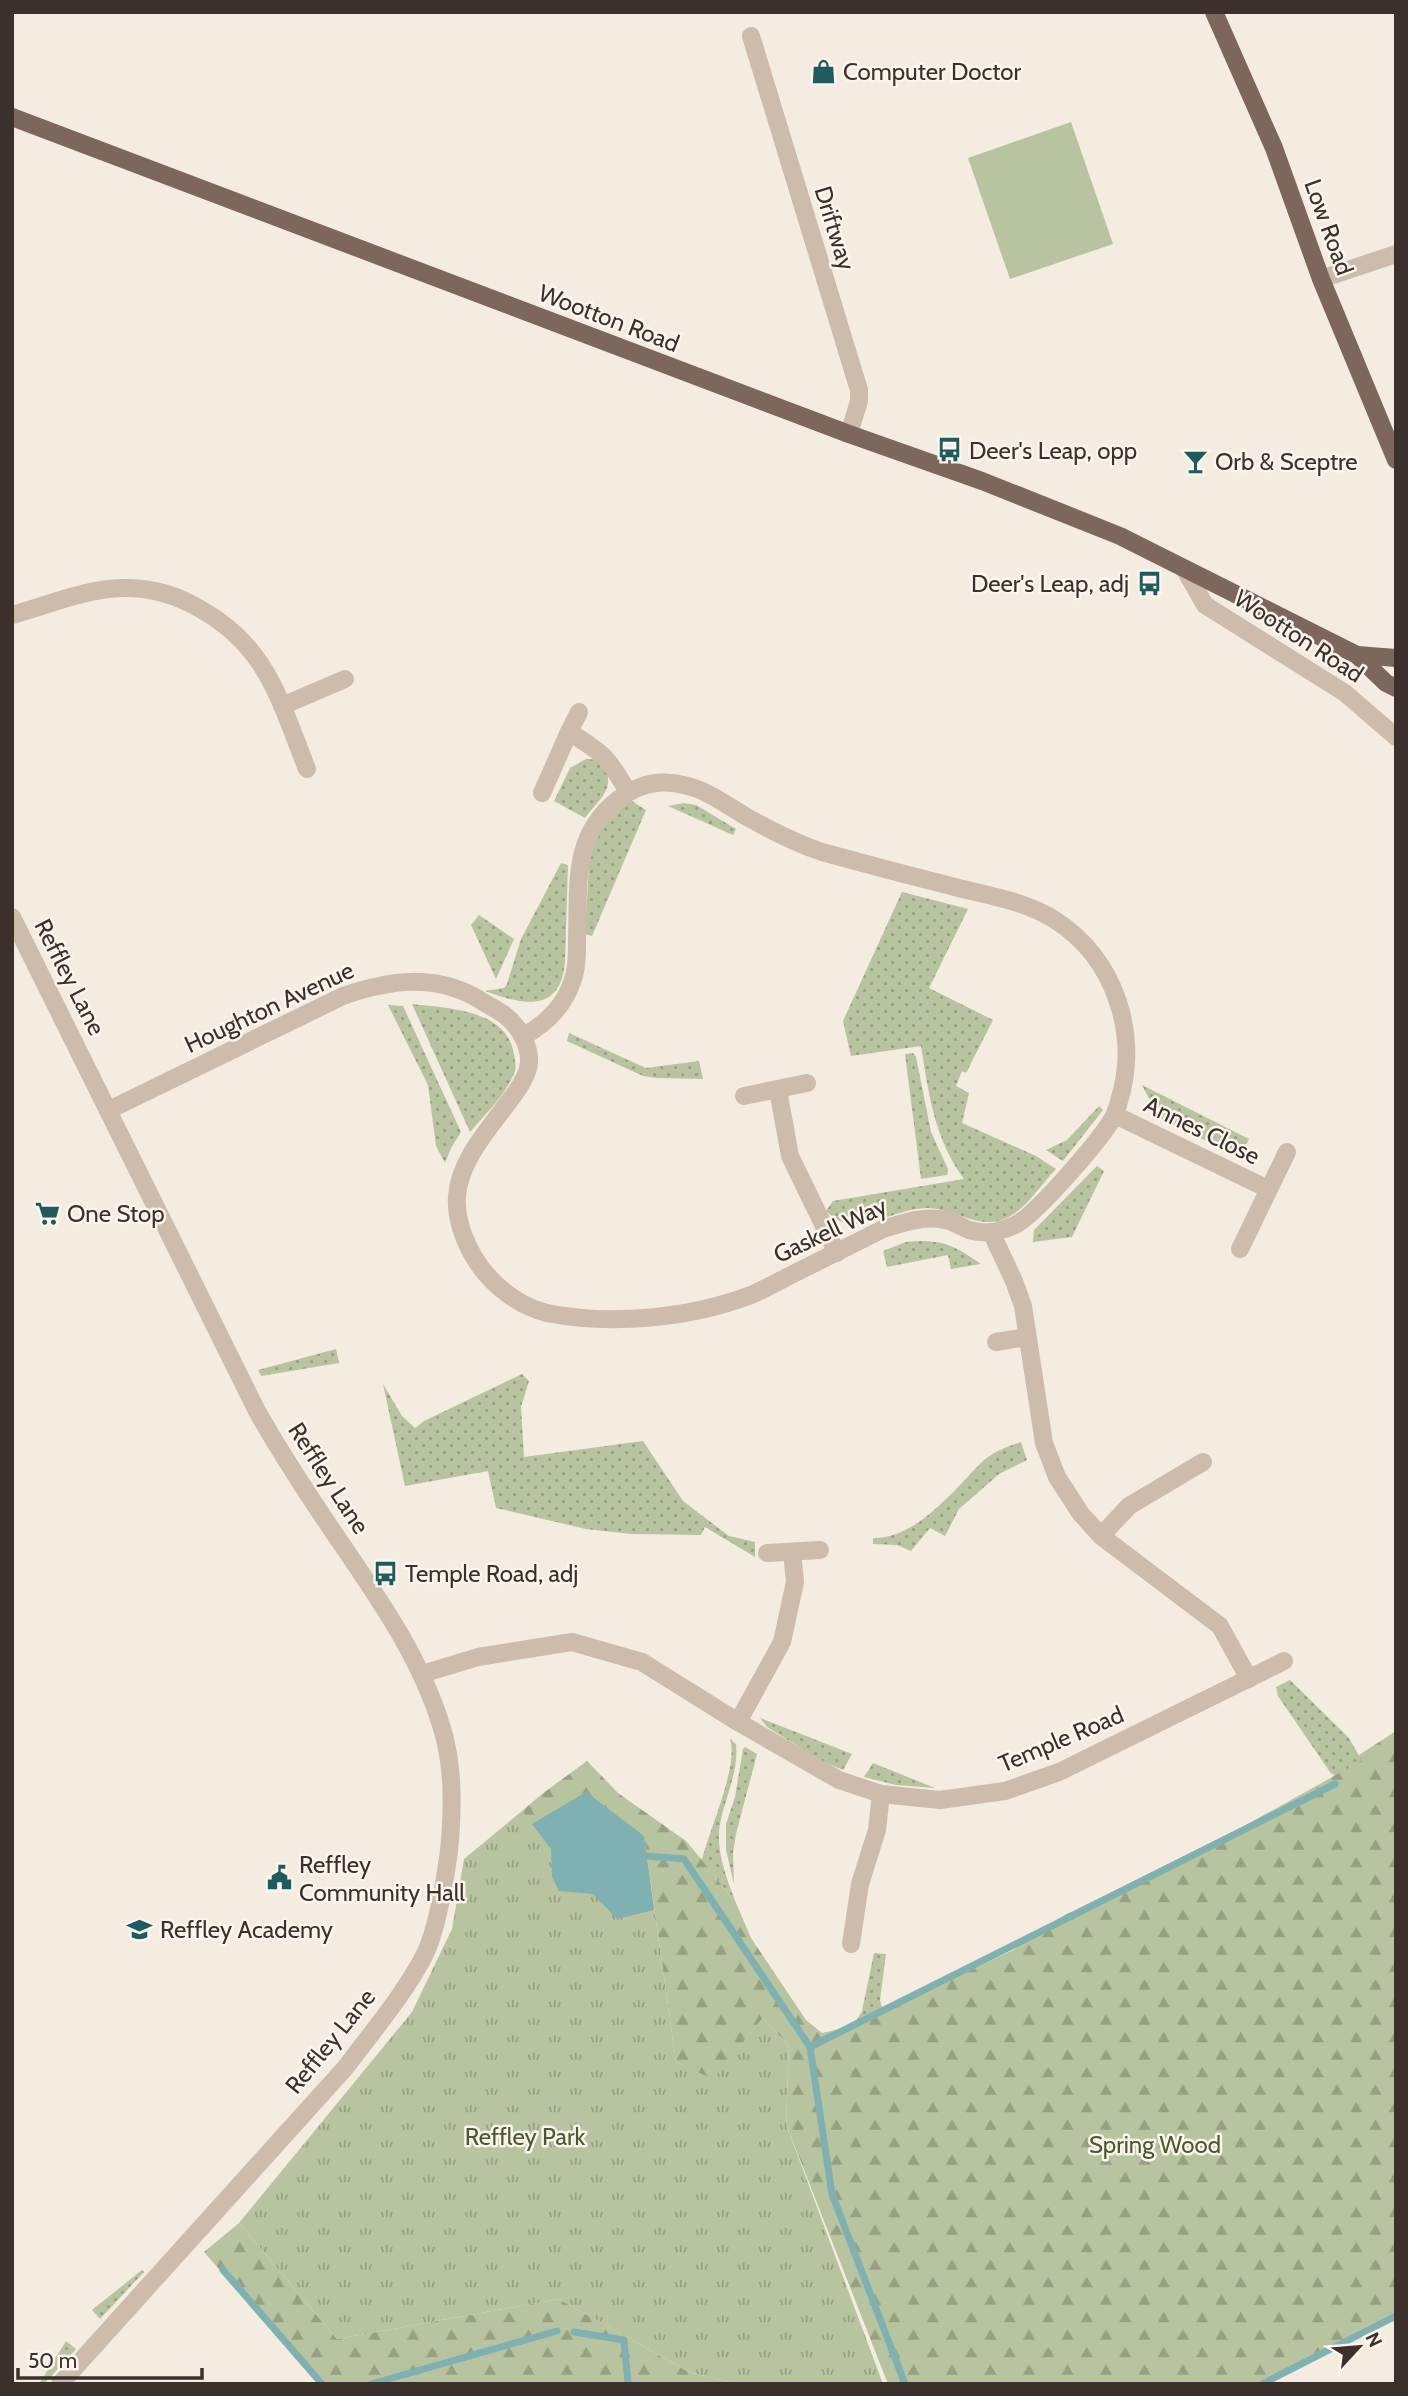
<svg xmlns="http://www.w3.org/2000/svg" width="1408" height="2396" font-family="Cabin,sans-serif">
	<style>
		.grass { fill: url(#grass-dots) }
		.forest { fill: url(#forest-firs) }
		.park { fill: url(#park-tufts) }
		.pitch { fill: #b8c4a0 }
		.water { fill: #7fb0b2 }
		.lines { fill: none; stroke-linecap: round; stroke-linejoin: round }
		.stream { stroke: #7fb0b2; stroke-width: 7 }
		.minor { stroke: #cdbbac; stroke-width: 18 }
		.major { stroke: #7d675c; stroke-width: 18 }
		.labels { text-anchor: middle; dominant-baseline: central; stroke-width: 5; stroke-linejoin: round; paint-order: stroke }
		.poi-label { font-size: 24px; fill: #3b302b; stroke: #fbf5ee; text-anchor: start }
		.street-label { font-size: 24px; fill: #3b302b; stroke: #fbf5ee }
		.park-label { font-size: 24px; fill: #4a5a2e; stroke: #fbf5ee }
	</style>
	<defs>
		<pattern id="grass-dots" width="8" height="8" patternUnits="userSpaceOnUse" patternTransform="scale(1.75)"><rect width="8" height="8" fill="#b8c4a0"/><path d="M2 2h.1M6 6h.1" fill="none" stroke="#97a083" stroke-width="1.8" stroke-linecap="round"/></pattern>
		<pattern id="forest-firs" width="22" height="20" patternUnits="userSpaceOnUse" patternTransform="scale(1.75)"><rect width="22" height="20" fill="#b8c4a0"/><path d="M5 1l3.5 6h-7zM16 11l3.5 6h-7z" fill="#97a083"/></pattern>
		<pattern id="park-tufts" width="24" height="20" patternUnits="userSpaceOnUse" patternTransform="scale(1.75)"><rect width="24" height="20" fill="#b8c4a0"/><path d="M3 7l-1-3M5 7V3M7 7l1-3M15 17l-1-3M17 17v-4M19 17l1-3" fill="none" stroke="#97a083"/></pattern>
	</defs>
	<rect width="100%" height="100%" fill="#f4ebe1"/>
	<!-- grass -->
	<g class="grass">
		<path d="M586 759C595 759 600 761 605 769 616 789 596 803 585 818L554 801 570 768Z"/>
		<polygon points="630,800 646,810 592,936 585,934 590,847 600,829"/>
		<polygon points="684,803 696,805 736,829 733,835 668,806"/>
		<path d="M561 863 568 865 565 961C561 1014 523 1005 485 991L504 988 507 984 521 939Z"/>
		<path d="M902 892 968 909 929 988 993 1020 966 1073 962 1071 956 1086 969 1093 962 1123 1036 1156 1056 1169C1040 1185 1025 1212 1002 1220 977 1228 953 1209 928 1208 890 1208 857 1242 826 1211L833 1201 964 1179C934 1138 929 1095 921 1046L851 1056 843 1021Z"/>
		<polygon points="479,915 514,939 496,979 471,925"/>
		<path d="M412 1004C445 1008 504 1009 513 1050 514 1056 517 1066 515 1071 507 1094 485 1114 470 1132Z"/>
		<polygon points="388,1005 403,1006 461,1132 451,1148 445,1163 436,1146 428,1085"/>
		<polygon points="569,1033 646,1068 699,1061 703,1079 656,1078 643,1076 567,1041"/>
		<polygon points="913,1053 916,1057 931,1132 948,1169 947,1175 921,1179 905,1054"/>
		<polygon points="1142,1085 1249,1139 1240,1157 1159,1118"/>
		<polygon points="1099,1106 1103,1110 1063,1161 1046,1150 1067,1140"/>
		<polygon points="1097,1166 1104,1171 1072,1237 1033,1242 1034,1230"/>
		<path d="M919 1241C947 1241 958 1248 981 1264L951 1269 948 1255 887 1267 883 1251 906 1242Z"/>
		<polygon points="336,1349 339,1363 261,1376 258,1370"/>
		<polygon points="522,1374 529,1381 521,1407 524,1457 643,1441 683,1501 729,1536 755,1542 755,1557 705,1527 701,1535 631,1534 586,1529 496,1508 488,1471 405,1486 383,1384 402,1416 415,1428 424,1421"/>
		<path d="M1021 1442 1027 1460 999 1474 959 1509 945 1536 930 1528 911 1551 897 1545 873 1544V1538C908 1539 940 1506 963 1482 972 1473 980 1462 991 1455 1000 1449 1010 1446 1021 1442Z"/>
		<polygon points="1290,1680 1349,1738 1362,1761 1336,1777 1330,1772 1278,1696 1276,1687"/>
		<polygon points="760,1718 852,1754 843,1770 822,1761 767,1727"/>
		<path d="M730 1739 736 1744C739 1772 725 1797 720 1824 715 1849 727 1880 736 1903L702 1860C709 1830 739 1766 730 1739Z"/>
		<polygon points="745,1747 757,1754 736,1834 733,1853 734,1884 726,1850 726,1824 735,1797 743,1749"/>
		<polygon points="873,1763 935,1788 896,1785 864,1777"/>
		<polygon points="874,1953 886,1954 880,2000 883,2011 853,2026 862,2011"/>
		<polygon points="142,2270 144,2272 100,2319 92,2310"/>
		<polygon points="66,2341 76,2349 44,2384 39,2384"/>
	</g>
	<!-- forest -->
	<g class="forest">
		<polygon points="1396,1731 1396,2316 1266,2384 888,2384 786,2124 789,2046 763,2018 713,2080 676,2062 644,1836 532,1824 522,1811 542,1794 587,1761 618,1793 686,1841 702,1860 736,1903 751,1938 806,2020 822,2033 853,2026 1013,1950 1065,1915 1237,1830 1361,1761 1359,1755"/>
		<polygon points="239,2223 337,2339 559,2299 689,2372 738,2384 320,2384 204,2252"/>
	</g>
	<!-- park -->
	<polygon class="park" points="586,1792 644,1836 676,2062 713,2079 763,2018 789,2046 786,2124 883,2384 738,2384 689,2372 559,2299 337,2339 239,2223 412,2012 452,1929 464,1859 522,1811 533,1824"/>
	<!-- pitch -->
	<polygon class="pitch" points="1071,122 1113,244 1010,279 968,158"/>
	<!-- water -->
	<polygon class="water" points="586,1792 644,1836 654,1910 617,1919 593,1894 559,1891 552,1877 551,1849 532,1824"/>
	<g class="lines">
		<!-- stream -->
		<g class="stream">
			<polyline points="647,1856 684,1859 810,2047 832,2194 905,2384"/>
			<polyline points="810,2047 1335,1784"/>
			<polyline points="223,2270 322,2384"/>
			<polyline points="574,2332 624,2340 628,2384"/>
			<polyline points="371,2384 557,2331"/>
			<polyline points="1262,2384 1396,2316"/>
		</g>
		<!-- minor -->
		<g class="minor">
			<polyline points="751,36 859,390 859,401 849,434"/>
			<polyline points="1321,279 1396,254"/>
			<polyline points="1185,570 1205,605 1345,693 1396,737"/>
			<path d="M12 615C48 605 85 589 122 588 144 587 170 593 189 603 266 641 278 696 307 769"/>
			<polyline points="282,706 345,679"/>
			<polyline points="569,732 579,712"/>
			<path d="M542 793 569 732C603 753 608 757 628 792"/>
			<path d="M12 917 257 1411C284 1459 314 1504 345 1549 383 1605 421 1660 441 1725 454 1765 453 1809 449 1851 445 1880 438 1927 425 1954 406 1992 372 2032 346 2067L60 2384"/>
			<polyline points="778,1090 790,1156 837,1253"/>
			<polyline points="744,1096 807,1083"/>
			<path d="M109 1110 343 996C389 980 435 973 480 1000 489 1006 499 1010 507 1017 520 1028 530 1046 529 1063 528 1076 517 1091 510 1100 489 1129 460 1159 457 1196 455 1223 469 1254 486 1274 502 1292 523 1307 547 1313 612 1326 690 1318 751 1295 765 1289 779 1281 793 1274 823 1259 853 1244 883 1229 902 1223 925 1215 945 1220 953 1221 961 1227 969 1230 986 1235 1000 1232 1015 1225 1036 1215 1103 1137 1114 1116 1116 1111 1118 1106 1119 1101 1140 1035 1115 958 1055 920 1026 901 988 896 955 887 911 876 866 864 822 852 795 843 770 830 745 816 725 804 707 790 684 785 660 779 638 784 619 799 571 835 579 886 577 940 577 954 577 969 572 982 564 1006 545 1024 524 1036"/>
			<polyline points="1115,1115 1268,1189"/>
			<polyline points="992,1234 1014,1281 1023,1306 1044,1443 1057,1477 1081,1514 1101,1536 1220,1626 1249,1679"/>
			<polyline points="1240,1249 1287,1152"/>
			<polyline points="996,1342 1027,1337"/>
			<polyline points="1101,1536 1129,1506 1203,1462"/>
			<polyline points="767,1553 820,1550"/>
			<polyline points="422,1674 478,1657 572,1642 642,1662 738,1722 839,1780 881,1794 940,1800 1005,1791 1059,1772 1284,1661"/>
			<polyline points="738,1722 782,1642 795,1582 792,1552"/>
			<polyline points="851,1944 860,1884 877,1830 881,1794"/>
		</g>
		<!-- major -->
		<g class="major">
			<polyline points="1214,12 1274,148 1321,279 1396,460"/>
			<polyline points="12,117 849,434 982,481 1120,536 1357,655 1386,683 1396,688"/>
			<polyline points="1357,655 1396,658"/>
		</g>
	</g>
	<!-- icons -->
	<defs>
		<symbol id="shop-bare" viewBox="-9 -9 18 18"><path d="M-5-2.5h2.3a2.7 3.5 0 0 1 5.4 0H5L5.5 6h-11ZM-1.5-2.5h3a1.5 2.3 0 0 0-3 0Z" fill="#1f5a5e" stroke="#fbf5ee" stroke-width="2.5" paint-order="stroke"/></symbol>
		<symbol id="bus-bare" viewBox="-9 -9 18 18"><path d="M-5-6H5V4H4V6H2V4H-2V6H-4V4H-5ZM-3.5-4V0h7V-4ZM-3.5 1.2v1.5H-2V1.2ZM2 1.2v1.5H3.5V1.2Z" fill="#1f5a5e" stroke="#fbf5ee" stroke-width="2.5" paint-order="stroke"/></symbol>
		<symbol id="bar-bare" viewBox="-9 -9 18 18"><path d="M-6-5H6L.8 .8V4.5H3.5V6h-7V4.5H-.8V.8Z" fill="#1f5a5e" stroke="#fbf5ee" stroke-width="2.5" paint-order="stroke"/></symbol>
		<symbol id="supermarket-bare" viewBox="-9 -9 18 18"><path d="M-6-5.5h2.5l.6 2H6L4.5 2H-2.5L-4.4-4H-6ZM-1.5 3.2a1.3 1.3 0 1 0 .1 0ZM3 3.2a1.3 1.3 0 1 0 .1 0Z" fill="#1f5a5e" stroke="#fbf5ee" stroke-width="2.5" paint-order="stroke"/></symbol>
		<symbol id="civic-bare" viewBox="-9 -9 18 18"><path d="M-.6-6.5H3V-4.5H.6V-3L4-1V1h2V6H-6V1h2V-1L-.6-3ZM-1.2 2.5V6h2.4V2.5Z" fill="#1f5a5e" stroke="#fbf5ee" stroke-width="2.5" paint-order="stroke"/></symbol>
		<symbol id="school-bare" viewBox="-9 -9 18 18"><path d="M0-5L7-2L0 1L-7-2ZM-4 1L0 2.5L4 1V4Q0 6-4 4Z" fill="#1f5a5e" stroke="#fbf5ee" stroke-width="2.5" paint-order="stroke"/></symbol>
	</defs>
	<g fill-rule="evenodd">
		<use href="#shop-bare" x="806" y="54" width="35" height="35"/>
		<use href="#bus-bare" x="932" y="432" width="35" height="35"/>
		<use href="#bar-bare" x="1178" y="444" width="35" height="35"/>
		<use href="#bus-bare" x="1132" y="566" width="35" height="35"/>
		<use href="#supermarket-bare" x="30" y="1196" width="35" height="35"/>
		<use href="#bus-bare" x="368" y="1556" width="35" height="35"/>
		<use href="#civic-bare" x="262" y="1860" width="35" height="35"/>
		<use href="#school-bare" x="122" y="1912" width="35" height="35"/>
	</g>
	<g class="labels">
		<!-- poi labels -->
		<g class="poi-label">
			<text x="843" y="71">Computer Doctor</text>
			<text x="969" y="450">Deer's Leap, opp</text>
			<text x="1215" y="461">Orb &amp; Sceptre</text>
			<text x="1129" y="583" text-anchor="end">Deer's Leap, adj</text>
			<text x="67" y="1213">One Stop</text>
			<text x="405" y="1573">Temple Road, adj</text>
			<text x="299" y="1864">Reffley<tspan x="299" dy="28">Community Hall</tspan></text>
			<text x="160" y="1929">Reffley Academy</text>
		</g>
		<!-- street labels -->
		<g class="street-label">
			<text transform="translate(1329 227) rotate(70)">Low Road</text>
			<text transform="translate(835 228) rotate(73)">Driftway</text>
			<text transform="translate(609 318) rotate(21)">Wootton Road</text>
			<text transform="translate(1299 636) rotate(33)">Wootton Road</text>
			<text transform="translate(70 977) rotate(63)">Reffley Lane</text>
			<text transform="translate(269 1007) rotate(-25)">Houghton Avenue</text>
			<text transform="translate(1202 1130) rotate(26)">Annes Close</text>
			<text transform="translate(830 1230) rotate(-25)">Gaskell Way</text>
			<text transform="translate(329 1478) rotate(57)">Reffley Lane</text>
			<text transform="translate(1061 1739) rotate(-23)">Temple Road</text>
			<text transform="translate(330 2041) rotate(-51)">Reffley Lane</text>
		</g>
		<!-- park labels -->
		<g class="park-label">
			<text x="525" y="2136">Reffley Park</text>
			<text x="1155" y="2144">Spring Wood</text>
		</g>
	</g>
	<!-- border -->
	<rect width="1408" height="2396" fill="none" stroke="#3b302b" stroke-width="28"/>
	<!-- north arrow -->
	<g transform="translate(1359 2347) rotate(64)" stroke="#fbf5ee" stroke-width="5" paint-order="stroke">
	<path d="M0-5L12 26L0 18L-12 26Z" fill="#3b302b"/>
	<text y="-10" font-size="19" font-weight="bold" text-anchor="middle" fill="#3b302b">N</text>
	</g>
	<!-- scale -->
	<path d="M18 2368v10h184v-10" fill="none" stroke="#3b302b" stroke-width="3.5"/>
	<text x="28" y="2368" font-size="21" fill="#3b302b" stroke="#fbf5ee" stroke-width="5" paint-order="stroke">50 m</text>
</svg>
